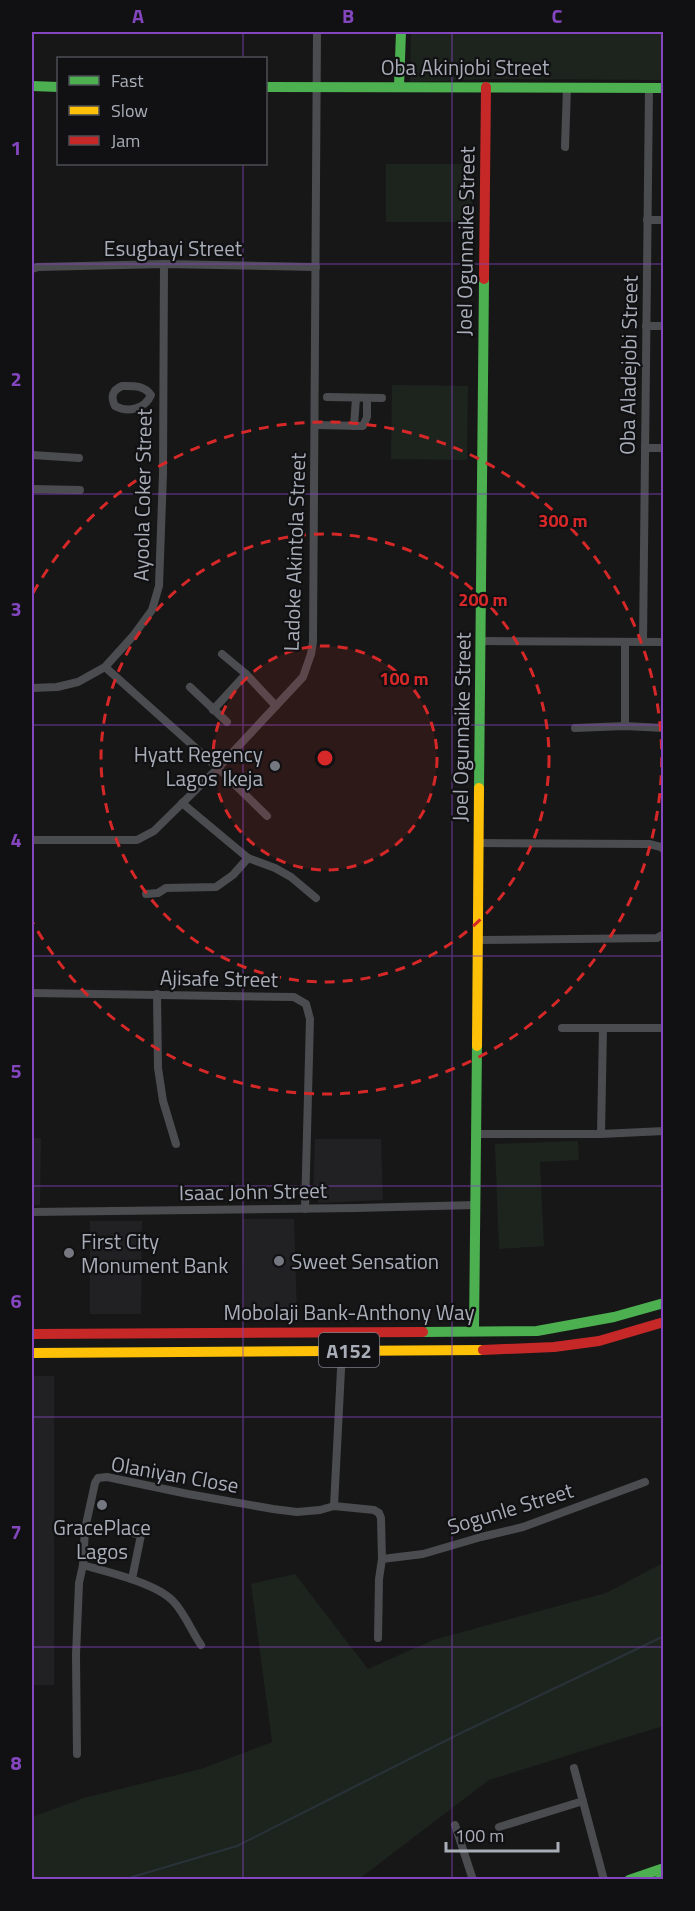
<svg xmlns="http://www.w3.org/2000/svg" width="695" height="1911" font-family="'Titillium Web',sans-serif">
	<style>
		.built { fill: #212123 }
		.green { fill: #1d241e }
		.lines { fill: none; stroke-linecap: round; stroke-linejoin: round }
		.stream { stroke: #2a3239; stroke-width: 2 }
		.street { stroke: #4b4c50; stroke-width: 8 }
		.fast { stroke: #4caf50; stroke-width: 10 }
		.slow { stroke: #ffc107; stroke-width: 10 }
		.jam { stroke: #c62828; stroke-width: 10 }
		.grid { fill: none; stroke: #8446be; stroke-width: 1.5; stroke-opacity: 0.55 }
		.ring { fill: none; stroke: #d62828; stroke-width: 3; stroke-dasharray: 10 8 }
		.poi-dot { fill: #757880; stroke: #111113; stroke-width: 2 }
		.labels { text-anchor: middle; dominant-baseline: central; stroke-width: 4.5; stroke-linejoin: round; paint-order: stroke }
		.shield { fill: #111113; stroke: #7b7e86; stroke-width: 1.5 }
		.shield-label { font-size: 20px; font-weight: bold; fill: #a8adb8 }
		.street-label { font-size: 21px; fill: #a8adb8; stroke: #111113 }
		.poi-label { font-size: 21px; fill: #a8adb8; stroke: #111113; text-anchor: start }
		.centre { fill: #d62828; stroke: #111113; stroke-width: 3 }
		.ring-label { font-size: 18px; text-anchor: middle; font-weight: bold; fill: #d62828; stroke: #111113; stroke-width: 4.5; stroke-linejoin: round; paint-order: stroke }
		.neatline { fill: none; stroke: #8446be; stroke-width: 2 }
		.grid-label { font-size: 20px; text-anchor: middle; font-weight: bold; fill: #8446be }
	</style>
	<rect width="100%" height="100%" fill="#171717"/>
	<!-- built -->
	<g class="built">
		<polygon points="32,1138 41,1138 40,1205 32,1205"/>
		<polygon points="315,1139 381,1139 383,1200 319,1203 313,1194"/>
		<polygon points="243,1219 294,1219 297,1315 244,1314"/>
		<polygon points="90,1221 142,1221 141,1314 90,1314"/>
		<rect x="32" y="1376" width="22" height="309"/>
	</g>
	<!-- green -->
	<g class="green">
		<polygon points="411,32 663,32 663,80 490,79 410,82"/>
		<rect x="386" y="164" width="86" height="58"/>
		<polygon points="392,385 468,386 467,460 391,459"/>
		<polygon points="578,1141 579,1160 540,1162 544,1246 499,1249 495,1144"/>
		<polygon points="663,1563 663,1726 489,1780 359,1879 32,1879 32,1817 84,1798 201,1769 272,1742 251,1584 295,1574 368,1669 433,1640 606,1593"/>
	</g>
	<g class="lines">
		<!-- stream -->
		<polyline class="stream" points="122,1880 237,1846 461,1733 664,1636"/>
		<!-- street -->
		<g class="street">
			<polyline points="565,147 567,87"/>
			<polyline points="647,220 664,220"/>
			<polyline points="32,269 38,267 164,264 316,267"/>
			<polyline points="646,326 664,326"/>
			<path d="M122 386C134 386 144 385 151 395 145 409 128 413 115 406 110 396 113 390 122 386Z"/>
			<polyline points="327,397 382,398"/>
			<polyline points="315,425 363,426 367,417 367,398"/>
			<polyline points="354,426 356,398"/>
			<polyline points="645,448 664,448"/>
			<polyline points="32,455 79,458"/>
			<polyline points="32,489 80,490"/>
			<polyline points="481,641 664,642"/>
			<polyline points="625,642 625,726"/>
			<polyline points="643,642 649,88"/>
			<polyline points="222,654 246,674 276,706"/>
			<polyline points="105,667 218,768 267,816"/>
			<polyline points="190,687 227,722"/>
			<polyline points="32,688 57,687 78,682 105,667 133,636 152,610 159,586 163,473 164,264"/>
			<polyline points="213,710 246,674"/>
			<polyline points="575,728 625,726 664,728"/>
			<polyline points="182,803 248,858 275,868 291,877 316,898"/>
			<polyline points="32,840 137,840 154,831 218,768 303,677 311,654 313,642 317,32"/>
			<polyline points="479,843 649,844 661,847 664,850"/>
			<polyline points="146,894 158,893 166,888 216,887 233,875 248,858"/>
			<polyline points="478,940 657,938 664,934"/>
			<polyline points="32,993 294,997 306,1004 310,1019 305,1209"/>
			<polyline points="157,994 158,1068 163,1101 176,1144"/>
			<polyline points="562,1028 664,1028"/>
			<polyline points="476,1134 601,1134 664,1131"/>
			<polyline points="601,1134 603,1028"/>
			<polyline points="32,1212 356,1208 476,1205"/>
			<polyline points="334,1506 342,1350"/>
			<polyline points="121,1530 141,1535 132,1579"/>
			<polyline points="382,1559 423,1554 481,1537 523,1527 645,1482"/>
			<path d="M83 1565C108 1572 156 1583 173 1601 184 1612 192 1632 201 1645"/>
			<polyline points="77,1754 76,1655 79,1583 83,1565 85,1529 95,1483 98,1478 107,1477 188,1494 273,1509 297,1512 320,1510 334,1506 374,1510 379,1513 381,1518 382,1559 379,1579 378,1638"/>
			<polyline points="574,1768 604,1880"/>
			<polyline points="455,1825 473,1880"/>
			<polyline points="499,1827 583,1801"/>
		</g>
		<!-- fast -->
		<g class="fast">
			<polyline points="32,86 58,87"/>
			<polyline points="399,86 401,32"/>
			<polyline points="266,87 664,88"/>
			<polyline points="479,788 484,279"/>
			<polyline points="474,1331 477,1046"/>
			<polyline points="423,1332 537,1331 614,1317 664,1303"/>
			<polyline points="629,1880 664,1868"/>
			<polyline points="659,1880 664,1878"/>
		</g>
		<!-- slow -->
		<g class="slow">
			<polyline points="477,1046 479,788"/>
			<polyline points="32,1353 483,1350"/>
		</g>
		<!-- jam -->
		<g class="jam">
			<polyline points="484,279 486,87"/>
			<polyline points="32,1334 423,1332"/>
			<polyline points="483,1350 554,1347 599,1341 664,1322"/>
		</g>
	</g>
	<!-- grid -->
	<path class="grid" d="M243 32V58M452 32V1880M243 164V1880M32 264H664M32 494H664M32 725H664M32 956H664M32 1186H664M32 1417H664M32 1647H664"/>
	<!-- distance rings -->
	<circle cx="325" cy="758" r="112" fill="#d62828" fill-opacity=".12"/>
	<g class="ring">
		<circle cx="325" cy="758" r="112"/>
		<circle cx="325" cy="758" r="224"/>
		<path d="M33 593A336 336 0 1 1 33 923"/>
	</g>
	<!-- markers -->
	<g class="poi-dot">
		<circle cx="275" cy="766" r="6"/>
		<circle cx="69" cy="1253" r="6"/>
		<circle cx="279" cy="1261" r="6"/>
		<circle cx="102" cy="1505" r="6"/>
	</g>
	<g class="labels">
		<!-- shield labels -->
		<rect class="shield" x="319" y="1333" width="60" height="34" rx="4.5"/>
		<g class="shield-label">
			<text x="349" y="1350">A152</text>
		</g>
		<!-- street labels -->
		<g class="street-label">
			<text x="465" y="67">Oba Akinjobi Street</text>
			<text transform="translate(465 241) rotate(-89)">Joel Ogunnaike Street</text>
			<text x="173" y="248">Esugbayi Street</text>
			<text transform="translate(628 365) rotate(-89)">Oba Aladejobi Street</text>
			<text transform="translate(142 495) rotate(-89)">Ayoola Coker Street</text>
			<text transform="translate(294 552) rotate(-88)">Ladoke Akintola Street</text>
			<text transform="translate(461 727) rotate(-89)">Joel Ogunnaike Street</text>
			<text transform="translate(219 978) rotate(1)">Ajisafe Street</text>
			<text transform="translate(253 1191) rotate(-1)">Isaac John Street</text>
			<text x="349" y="1312">Mobolaji Bank-Anthony Way</text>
			<text transform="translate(175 1474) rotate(10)">Olaniyan Close</text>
			<text transform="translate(510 1508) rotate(-17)">Sogunle Street</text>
		</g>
		<!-- poi labels -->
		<g class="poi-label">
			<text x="263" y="754" text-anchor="end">Hyatt Regency<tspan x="263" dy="24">Lagos Ikeja</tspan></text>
			<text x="81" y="1241">First City<tspan x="81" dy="24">Monument Bank</tspan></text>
			<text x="291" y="1261">Sweet Sensation</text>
			<text x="102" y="1527" text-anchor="middle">GracePlace<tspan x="102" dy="24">Lagos</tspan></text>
		</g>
	</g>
	<circle cx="325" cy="758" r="9" class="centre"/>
	<g class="ring-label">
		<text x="563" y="527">300 m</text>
		<text x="483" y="606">200 m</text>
		<text x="404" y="685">100 m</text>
	</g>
	<!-- border -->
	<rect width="695" height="1911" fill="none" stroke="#111113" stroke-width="66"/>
	<!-- legend -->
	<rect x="57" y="57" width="210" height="108" fill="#111113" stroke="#4d4f55" stroke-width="1.5"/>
	<rect x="69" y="76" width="30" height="9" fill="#4caf50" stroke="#4d4f55" stroke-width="1.5"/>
	<text x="111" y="87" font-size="18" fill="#a8adb8">Fast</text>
	<rect x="69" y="106" width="30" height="9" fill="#ffc107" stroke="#4d4f55" stroke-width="1.5"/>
	<text x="111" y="117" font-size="18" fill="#a8adb8">Slow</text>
	<rect x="69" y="136" width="30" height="9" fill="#c62828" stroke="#4d4f55" stroke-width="1.5"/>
	<text x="111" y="147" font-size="18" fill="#a8adb8">Jam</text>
	<!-- scale -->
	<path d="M446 1842v9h112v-9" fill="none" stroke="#a8adb8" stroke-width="3"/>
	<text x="455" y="1842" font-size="18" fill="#a8adb8" stroke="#111113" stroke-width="4.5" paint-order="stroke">100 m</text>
	<rect x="33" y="33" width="629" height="1845" class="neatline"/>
	<g class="grid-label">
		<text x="138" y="23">A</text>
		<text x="348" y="23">B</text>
		<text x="557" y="23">C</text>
		<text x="16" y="155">1</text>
		<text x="16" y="386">2</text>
		<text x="16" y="616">3</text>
		<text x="16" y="847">4</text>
		<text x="16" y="1078">5</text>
		<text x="16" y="1308">6</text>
		<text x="16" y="1539">7</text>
		<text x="16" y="1770">8</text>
	</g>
</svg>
